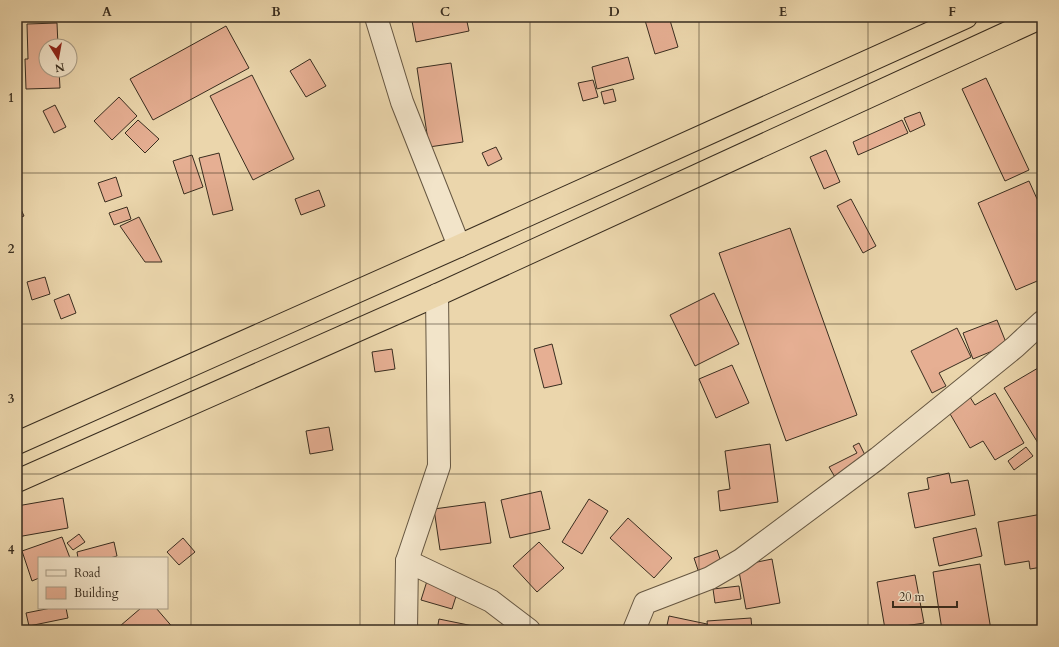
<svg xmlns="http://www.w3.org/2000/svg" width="1059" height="647" font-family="Cardo,serif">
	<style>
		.building { fill: #e6af93; stroke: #392d1f }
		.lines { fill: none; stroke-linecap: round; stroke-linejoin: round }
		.minor-casing { stroke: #665742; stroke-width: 24 }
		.trunk-casing { stroke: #392d1f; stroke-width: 24 }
		.minor { stroke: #f2e4c9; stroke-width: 22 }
		.trunk { stroke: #ebd6ac; stroke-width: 22 }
		.grid { fill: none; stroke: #392d1f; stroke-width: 1; stroke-opacity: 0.55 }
		.neatline { fill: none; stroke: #392d1f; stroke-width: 1.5 }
		.grid-label { font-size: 13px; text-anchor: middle; font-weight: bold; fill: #392d1f }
	</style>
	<rect width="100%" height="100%" fill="#ebd6ac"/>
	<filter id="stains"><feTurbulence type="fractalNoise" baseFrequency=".005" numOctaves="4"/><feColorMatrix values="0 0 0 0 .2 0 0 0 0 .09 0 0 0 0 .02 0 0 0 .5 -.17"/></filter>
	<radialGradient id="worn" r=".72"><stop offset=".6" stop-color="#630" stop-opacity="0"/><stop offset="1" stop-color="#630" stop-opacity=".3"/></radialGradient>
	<!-- building -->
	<g class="building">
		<polygon points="433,17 466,17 469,31 416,42 412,21"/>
		<polygon points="644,17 669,17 678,47 655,54"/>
		<polygon points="57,23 58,46 46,46 46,70 59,70 60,88 26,89 25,59 28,59 27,24"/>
		<polygon points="226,26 249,68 153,120 130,79"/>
		<polygon points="628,57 634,79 597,89 592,67"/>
		<polygon points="310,59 326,86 306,97 290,71"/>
		<polygon points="451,63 463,142 429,147 417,68"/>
		<polygon points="252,75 294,159 253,180 210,96"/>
		<polygon points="986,78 1029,170 1005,181 962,89"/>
		<polygon points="593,80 598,97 583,101 578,83"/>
		<polygon points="613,89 616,101 604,104 601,92"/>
		<polygon points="119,97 137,116 112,140 94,121"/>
		<polygon points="55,105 66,127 54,133 43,111"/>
		<polygon points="920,112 925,125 910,132 904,118"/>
		<polygon points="138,120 159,139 145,153 125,133"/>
		<polygon points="902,120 908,133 858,155 853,142"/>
		<polygon points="496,147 502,159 488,166 482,153"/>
		<polygon points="826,150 840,182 824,189 810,157"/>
		<polygon points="219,153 233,210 213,215 199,158"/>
		<polygon points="192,155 203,187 184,194 173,161"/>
		<polygon points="116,177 122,196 105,202 98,183"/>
		<polygon points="1029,181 1042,210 1042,279 1016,290 978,203"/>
		<polygon points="319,190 325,206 301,215 295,199"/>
		<polygon points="851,199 876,246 863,253 837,206"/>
		<polygon points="17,201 24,216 17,219"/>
		<polygon points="127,207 131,219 114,225 109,213"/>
		<polygon points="139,217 162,262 145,262 120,226"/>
		<polygon points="790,228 857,415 786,441 719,253"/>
		<polygon points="45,277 50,294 32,300 27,282"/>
		<polygon points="714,293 739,344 695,366 670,315"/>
		<polygon points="69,294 76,313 61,319 54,300"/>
		<polygon points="997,320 1007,345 973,359 963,333"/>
		<polygon points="957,328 971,357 939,373 946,386 932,393 911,351"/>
		<polygon points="552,344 562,384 544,388 534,349"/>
		<polygon points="392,349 395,369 375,372 372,352"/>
		<polygon points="732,365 749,403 716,418 699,379"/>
		<polygon points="1038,368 1042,375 1042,440 1038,443 1004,388"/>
		<polygon points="995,393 1024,443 995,460 983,441 970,448 946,407 968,394 975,405"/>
		<polygon points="329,427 333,450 310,454 306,431"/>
		<polygon points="859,443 869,463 836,479 829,467 857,453 853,446"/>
		<polygon points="770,444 778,502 720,511 718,491 730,489 725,451"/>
		<polygon points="1026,447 1033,456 1014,470 1008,461"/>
		<polygon points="949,473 951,483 968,480 975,515 915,528 908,493 929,489 927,478"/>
		<polygon points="541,491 550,529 510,538 501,500"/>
		<polygon points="63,498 68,528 17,537 17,506"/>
		<polygon points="589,499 608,511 582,554 562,542"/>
		<polygon points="485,502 491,543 440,550 434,509"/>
		<polygon points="1042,514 1042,567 1030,569 1029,561 1005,565 998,522"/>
		<polygon points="628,518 672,558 654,578 610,538"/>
		<polygon points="976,528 982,556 939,566 933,538"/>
		<polygon points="79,534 85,542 73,550 67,543"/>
		<polygon points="62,537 70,558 39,558 39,578 32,581 22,551"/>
		<polygon points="183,538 195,552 179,565 167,552"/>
		<polygon points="114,542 117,556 110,558 78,558 77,552"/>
		<polygon points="539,542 564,568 537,592 513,566"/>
		<polygon points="717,550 722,565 699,573 694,558"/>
		<polygon points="772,559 780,603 746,609 738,566"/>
		<polygon points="980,564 991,630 942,630 933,572"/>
		<polygon points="915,575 924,623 885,629 877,582"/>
		<polygon points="427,581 458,590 452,609 421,600"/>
		<polygon points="739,586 741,599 715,603 713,589"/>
		<polygon points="51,608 66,608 68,618 29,626 26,613"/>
		<polygon points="141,608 156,608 175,630 124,630 120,626"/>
		<polygon points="669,616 707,624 705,630 666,630"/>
		<polygon points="751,618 752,630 708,630 707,621"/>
		<polygon points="439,619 478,627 478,630 437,630"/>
		<polygon points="494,628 513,629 512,630 494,630"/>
	</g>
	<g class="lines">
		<defs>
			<g id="minor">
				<polyline points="376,17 402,102 459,246"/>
				<polyline points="407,561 491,601 529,630"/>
				<polyline points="406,630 407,561 439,466 437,295"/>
				<polyline points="634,630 645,603 710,578 741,560 878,458 1015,347 1042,322"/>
			</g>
			<g id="trunk">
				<polyline points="17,443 459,246 966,17"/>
				<polyline points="17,481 437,295 1042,17"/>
			</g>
		</defs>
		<!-- minor casing -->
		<use href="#minor" class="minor-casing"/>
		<!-- trunk casing -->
		<use href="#trunk" class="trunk-casing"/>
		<!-- minor -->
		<use href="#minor" class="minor"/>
		<!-- trunk -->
		<use href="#trunk" class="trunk"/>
	</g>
	<!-- grid -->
	<path class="grid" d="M191 17V630M360 17V630M530 17V630M699 17V630M868 17V630M17 173H1042M17 324H1042M17 474H1042"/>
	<!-- margin -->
	<rect width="1059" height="647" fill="none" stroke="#ebd6ac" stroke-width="44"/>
	<!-- legend -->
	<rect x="38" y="557" width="130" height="52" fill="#f2e4c9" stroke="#a89b85"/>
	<rect x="46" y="570" width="20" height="6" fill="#f2e4c9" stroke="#a89b85"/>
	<text x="74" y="577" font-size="12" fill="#392d1f">Road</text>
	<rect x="46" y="587" width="20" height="12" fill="#e6af93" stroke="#a89b85"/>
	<text x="74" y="597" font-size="12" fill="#392d1f">Building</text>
	<!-- north arrow -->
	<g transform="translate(58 58) rotate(169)"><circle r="19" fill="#f2e4c9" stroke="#a89b85"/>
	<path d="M0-3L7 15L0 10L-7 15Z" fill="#8f2418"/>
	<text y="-6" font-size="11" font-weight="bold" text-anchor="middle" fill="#392d1f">N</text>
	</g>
	<!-- scale -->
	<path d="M893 601v6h64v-6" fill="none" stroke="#392d1f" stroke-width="2"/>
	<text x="899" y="601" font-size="12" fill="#392d1f" stroke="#f2e4c9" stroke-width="3" paint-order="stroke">20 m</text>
	<rect x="22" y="22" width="1015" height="603" class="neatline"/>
	<g class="grid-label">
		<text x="107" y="16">A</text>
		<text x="276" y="16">B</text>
		<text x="445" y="16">C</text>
		<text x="614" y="16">D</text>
		<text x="783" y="16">E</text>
		<text x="952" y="16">F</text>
		<text x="11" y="102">1</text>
		<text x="11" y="253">2</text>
		<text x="11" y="403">3</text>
		<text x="11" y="554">4</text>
	</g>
	<rect width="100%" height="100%" filter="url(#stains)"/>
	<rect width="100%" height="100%" fill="url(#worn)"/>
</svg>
